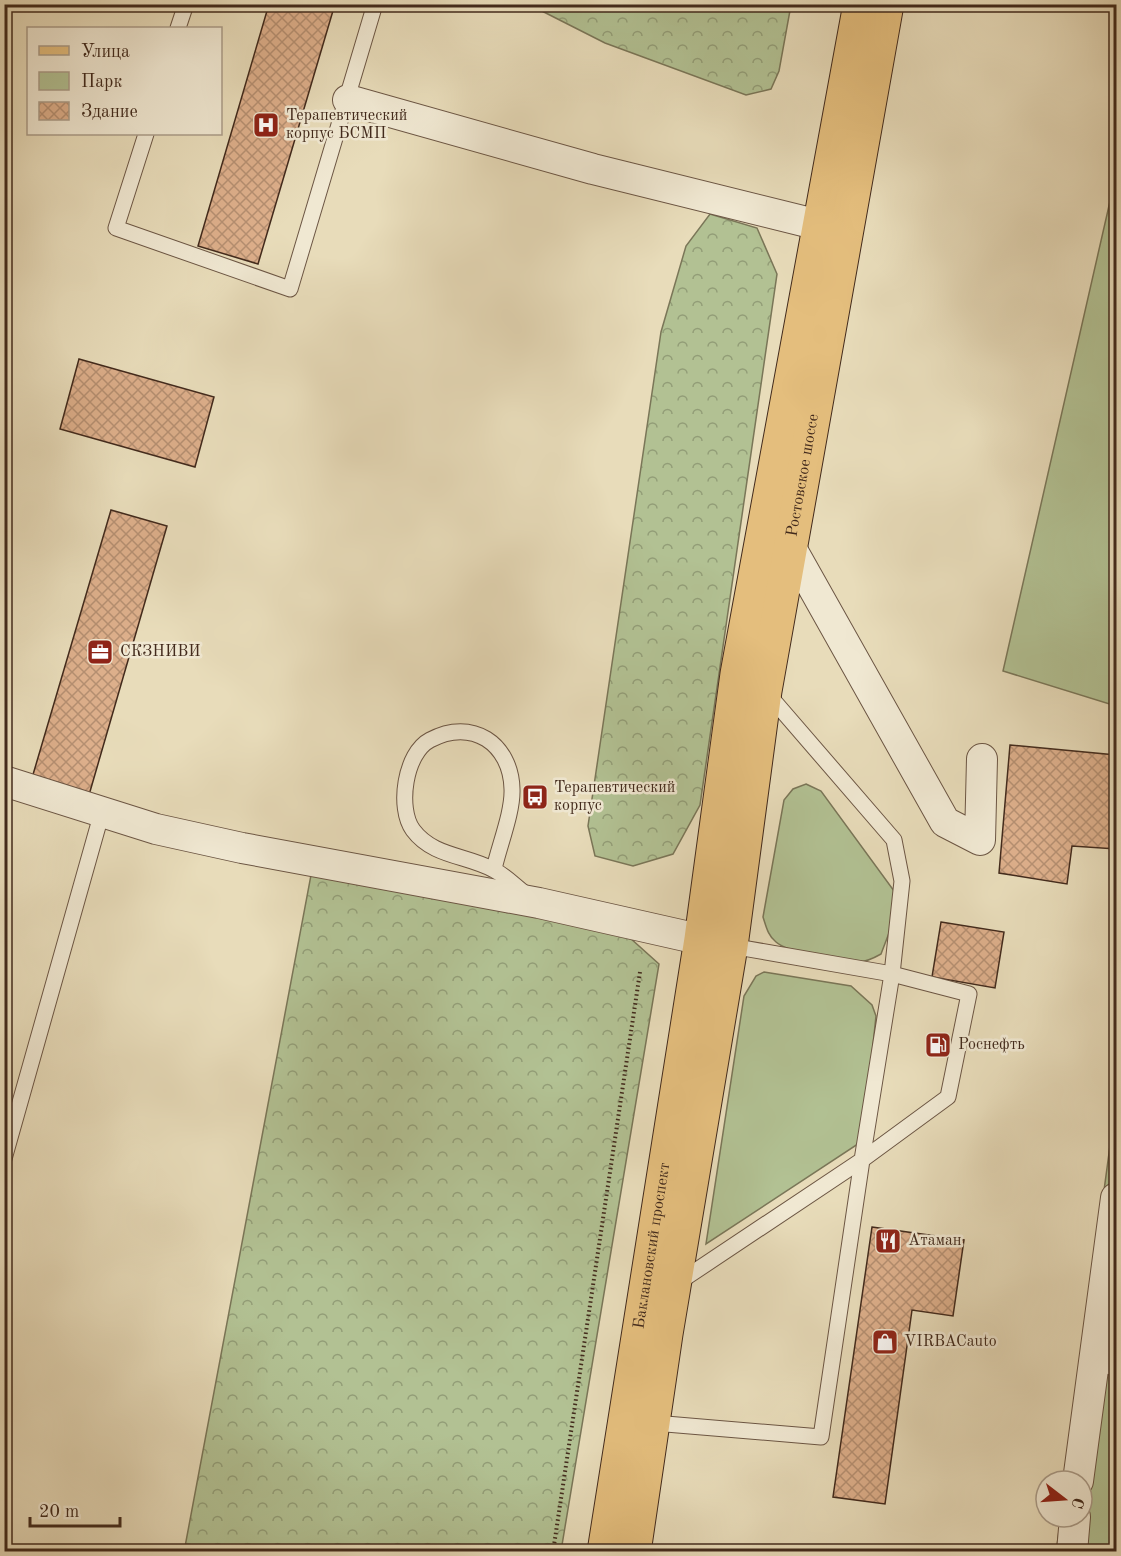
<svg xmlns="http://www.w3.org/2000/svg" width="1121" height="1556" font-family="'Old Standard TT',serif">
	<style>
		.green { fill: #b2c193; stroke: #7a7658; stroke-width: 1.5 }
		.forest { fill: url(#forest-crowns); stroke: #7a7658; stroke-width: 1.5 }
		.building { fill: url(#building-cross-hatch); stroke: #422a1c; stroke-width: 1.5 }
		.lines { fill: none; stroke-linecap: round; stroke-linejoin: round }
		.lane-casing { stroke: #6c5644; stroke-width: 17 }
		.street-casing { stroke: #6c5644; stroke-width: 32 }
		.primary-casing { stroke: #422a1c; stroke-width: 35 }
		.path { stroke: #422a1c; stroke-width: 4; stroke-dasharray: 1.5 3; stroke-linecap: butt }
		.lane { stroke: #f0e8d2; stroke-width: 15 }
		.street { stroke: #f0e8d2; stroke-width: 30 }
		.primary { stroke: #e4be7d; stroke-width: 33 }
		.labels { text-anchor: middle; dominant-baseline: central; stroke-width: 5; stroke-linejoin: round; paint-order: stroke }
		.poi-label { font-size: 16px; fill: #422a1c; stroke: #f0e8d2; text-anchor: start }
		.street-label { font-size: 16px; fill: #422a1c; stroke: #f0e8d2 }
	</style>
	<defs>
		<pattern id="forest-crowns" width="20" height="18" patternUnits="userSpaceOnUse" patternTransform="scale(1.5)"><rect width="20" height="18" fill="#b2c193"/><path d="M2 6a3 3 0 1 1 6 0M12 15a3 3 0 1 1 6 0" fill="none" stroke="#929d77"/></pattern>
		<pattern id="building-cross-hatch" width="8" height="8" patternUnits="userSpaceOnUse" patternTransform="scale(1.5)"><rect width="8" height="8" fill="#ddaf8b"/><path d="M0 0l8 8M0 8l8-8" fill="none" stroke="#b58f71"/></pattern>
	</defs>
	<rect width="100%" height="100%" fill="#e8dcba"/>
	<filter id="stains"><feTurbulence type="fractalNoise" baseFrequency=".00333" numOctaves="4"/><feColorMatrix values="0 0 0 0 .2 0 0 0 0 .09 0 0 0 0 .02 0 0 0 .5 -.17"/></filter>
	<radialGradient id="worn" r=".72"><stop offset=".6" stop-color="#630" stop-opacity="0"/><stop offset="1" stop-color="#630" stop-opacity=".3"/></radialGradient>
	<!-- green -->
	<g class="green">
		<polygon points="1116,175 1116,706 1003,671"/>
		<path d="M806 784 821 791 897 895V912L881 954C874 958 866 962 858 962 841 961 788 953 776 942 768 936 766 926 763 917L784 800 793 789Z"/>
		<polygon points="764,972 851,986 872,1005 876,1016 864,1132 861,1142 706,1244 744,996 756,976"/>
		<polygon points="1116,1101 1116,1551 1056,1552 1061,1517 1082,1517 1082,1481 1065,1481"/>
	</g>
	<!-- forest -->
	<g class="forest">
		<polygon points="530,5 791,5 779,71 771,89 746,95 605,43"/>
		<polygon points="710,214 757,228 777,274 700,805 673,854 633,866 595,856 588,826 661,332 686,246"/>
		<polygon points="311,875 620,929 659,964 561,1551 184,1552"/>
	</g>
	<!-- building -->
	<g class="building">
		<polygon points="269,4 335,4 258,264 198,246"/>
		<polygon points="79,359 214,397 195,467 60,429"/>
		<polygon points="111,510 167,526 89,795 32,778"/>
		<polygon points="1010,745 1116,755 1116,849 1072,846 1067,884 999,873"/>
		<polygon points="941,922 1004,932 995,988 932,977"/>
		<polygon points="872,1227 964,1240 953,1316 912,1310 885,1504 833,1497"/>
	</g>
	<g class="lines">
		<defs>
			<g id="lane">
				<polyline points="178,28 186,4"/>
				<polyline points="146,134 116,228 290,289 375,4"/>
				<path d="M494 869C499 846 513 812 512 789 511 744 472 717 430 740 405 753 397 808 413 830 433 857 467 855 494 870 506 876 516 887 527 895"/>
				<polyline points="4,1159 102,812"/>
				<polyline points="676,1284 862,1160 892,974 902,881 894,840 767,693"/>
				<polyline points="1094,1361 1116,1369"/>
				<polyline points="654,1423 821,1437 862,1160 948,1097 969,994 892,974 731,946"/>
			</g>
			<g id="street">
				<polyline points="348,100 593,169 819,225"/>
				<polyline points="791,548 945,822 980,840 982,759"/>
				<polyline points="4,781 156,829 242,848 539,903 725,945"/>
				<polyline points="1078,1481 1116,1198"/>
				<polyline points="1072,1552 1075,1517"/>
			</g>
			<g id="primary">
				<path id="s1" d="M604 1552 701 939 737 674 860 4"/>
				<path id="s2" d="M634 1552 666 1334 731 946 765 691 887 4"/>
			</g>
		</defs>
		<!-- lane casing -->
		<use href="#lane" class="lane-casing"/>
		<!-- street casing -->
		<use href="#street" class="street-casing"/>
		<!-- primary casing -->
		<use href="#primary" class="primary-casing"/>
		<!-- path -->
		<polyline class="path" points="553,1552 640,972"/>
		<!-- lane -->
		<use href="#lane" class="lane"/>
		<!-- street -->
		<use href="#street" class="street"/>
		<!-- primary -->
		<use href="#primary" class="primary"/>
	</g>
	<!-- icons -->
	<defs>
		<symbol id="hospital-square" viewBox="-11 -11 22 22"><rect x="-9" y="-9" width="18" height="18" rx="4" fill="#8f2418" stroke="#f0e8d2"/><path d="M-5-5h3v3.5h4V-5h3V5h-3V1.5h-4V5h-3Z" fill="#fff"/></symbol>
		<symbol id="office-square" viewBox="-11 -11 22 22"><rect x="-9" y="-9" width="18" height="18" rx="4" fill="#8f2418" stroke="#f0e8d2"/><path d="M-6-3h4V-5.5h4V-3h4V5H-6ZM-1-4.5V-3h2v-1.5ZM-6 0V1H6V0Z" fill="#fff"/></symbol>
		<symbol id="bus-square" viewBox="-11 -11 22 22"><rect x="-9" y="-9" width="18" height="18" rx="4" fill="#8f2418" stroke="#f0e8d2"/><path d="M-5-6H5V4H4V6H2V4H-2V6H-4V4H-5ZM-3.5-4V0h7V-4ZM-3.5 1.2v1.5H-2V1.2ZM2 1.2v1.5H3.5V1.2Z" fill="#fff"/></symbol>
		<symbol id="fuel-square" viewBox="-11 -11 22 22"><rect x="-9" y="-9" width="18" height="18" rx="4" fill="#8f2418" stroke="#f0e8d2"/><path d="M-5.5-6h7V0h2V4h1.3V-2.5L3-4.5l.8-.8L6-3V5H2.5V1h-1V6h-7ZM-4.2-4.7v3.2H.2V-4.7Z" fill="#fff"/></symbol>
		<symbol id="restaurant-square" viewBox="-11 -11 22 22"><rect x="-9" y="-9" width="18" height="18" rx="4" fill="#8f2418" stroke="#f0e8d2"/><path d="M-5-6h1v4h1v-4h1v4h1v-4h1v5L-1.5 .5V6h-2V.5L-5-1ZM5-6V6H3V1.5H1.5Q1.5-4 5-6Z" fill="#fff"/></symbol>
		<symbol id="shop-square" viewBox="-11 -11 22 22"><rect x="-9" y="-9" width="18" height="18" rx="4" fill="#8f2418" stroke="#f0e8d2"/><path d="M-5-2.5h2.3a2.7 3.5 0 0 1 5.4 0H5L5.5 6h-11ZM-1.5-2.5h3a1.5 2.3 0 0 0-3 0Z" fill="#fff"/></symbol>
	</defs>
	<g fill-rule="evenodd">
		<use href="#hospital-square" x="251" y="110" width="30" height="30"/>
		<use href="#office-square" x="85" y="637" width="30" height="30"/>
		<use href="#bus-square" x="520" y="782" width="30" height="30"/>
		<use href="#fuel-square" x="923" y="1030" width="30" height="30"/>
		<use href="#restaurant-square" x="873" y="1226" width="30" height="30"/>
		<use href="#shop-square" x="870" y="1327" width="30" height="30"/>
	</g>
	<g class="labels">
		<!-- poi labels -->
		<g class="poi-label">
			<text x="286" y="116">Терапевтический<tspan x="286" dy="18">корпус БСМП</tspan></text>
			<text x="120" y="652">СКЗНИВИ</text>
			<text x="554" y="788">Терапевтический<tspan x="554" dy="18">корпус</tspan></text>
			<text x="958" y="1045">Роснефть</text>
			<text x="908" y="1241">Атаман</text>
			<text x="904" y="1342">VIRBACauto</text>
		</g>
		<!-- street labels -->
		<g class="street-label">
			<text stroke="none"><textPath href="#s2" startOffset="1090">Ростовское шоссе</textPath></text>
			<text stroke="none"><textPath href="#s1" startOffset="310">Баклановский проспект</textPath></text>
		</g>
	</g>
	<!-- margin -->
	<rect width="1121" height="1556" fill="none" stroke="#e8dcba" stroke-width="24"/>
	<rect x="6" y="6" width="1109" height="1544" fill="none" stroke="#422a1c" stroke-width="3"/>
	<rect x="12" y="12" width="1097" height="1532" fill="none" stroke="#422a1c" stroke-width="1.5"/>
	<!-- legend -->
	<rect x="27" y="27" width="195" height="108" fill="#f0e8d2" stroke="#aa9c89" stroke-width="1.5"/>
	<rect x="39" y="46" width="30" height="9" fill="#e4be7d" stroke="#aa9c89" stroke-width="1.5"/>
	<text x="81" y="57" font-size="18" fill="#422a1c">Улица</text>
	<rect x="39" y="72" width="30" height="18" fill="#b2c193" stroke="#aa9c89" stroke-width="1.5"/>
	<text x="81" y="87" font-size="18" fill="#422a1c">Парк</text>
	<rect x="39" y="102" width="30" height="18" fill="url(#building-cross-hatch)" stroke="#aa9c89" stroke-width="1.5"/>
	<text x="81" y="117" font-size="18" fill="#422a1c">Здание</text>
	<!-- north arrow -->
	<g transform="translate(1064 1499) rotate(107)"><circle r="28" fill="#f0e8d2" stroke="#aa9c89" stroke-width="1.5"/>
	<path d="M0-4.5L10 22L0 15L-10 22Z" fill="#8f2418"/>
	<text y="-9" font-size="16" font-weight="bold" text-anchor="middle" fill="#422a1c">С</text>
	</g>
	<!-- scale -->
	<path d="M30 1517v9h90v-9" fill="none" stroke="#422a1c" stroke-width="3"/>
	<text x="39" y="1517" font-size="18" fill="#422a1c" stroke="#f0e8d2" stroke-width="4.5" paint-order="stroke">20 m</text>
	<rect width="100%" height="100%" filter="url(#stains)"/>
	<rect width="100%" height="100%" fill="url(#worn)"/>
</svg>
